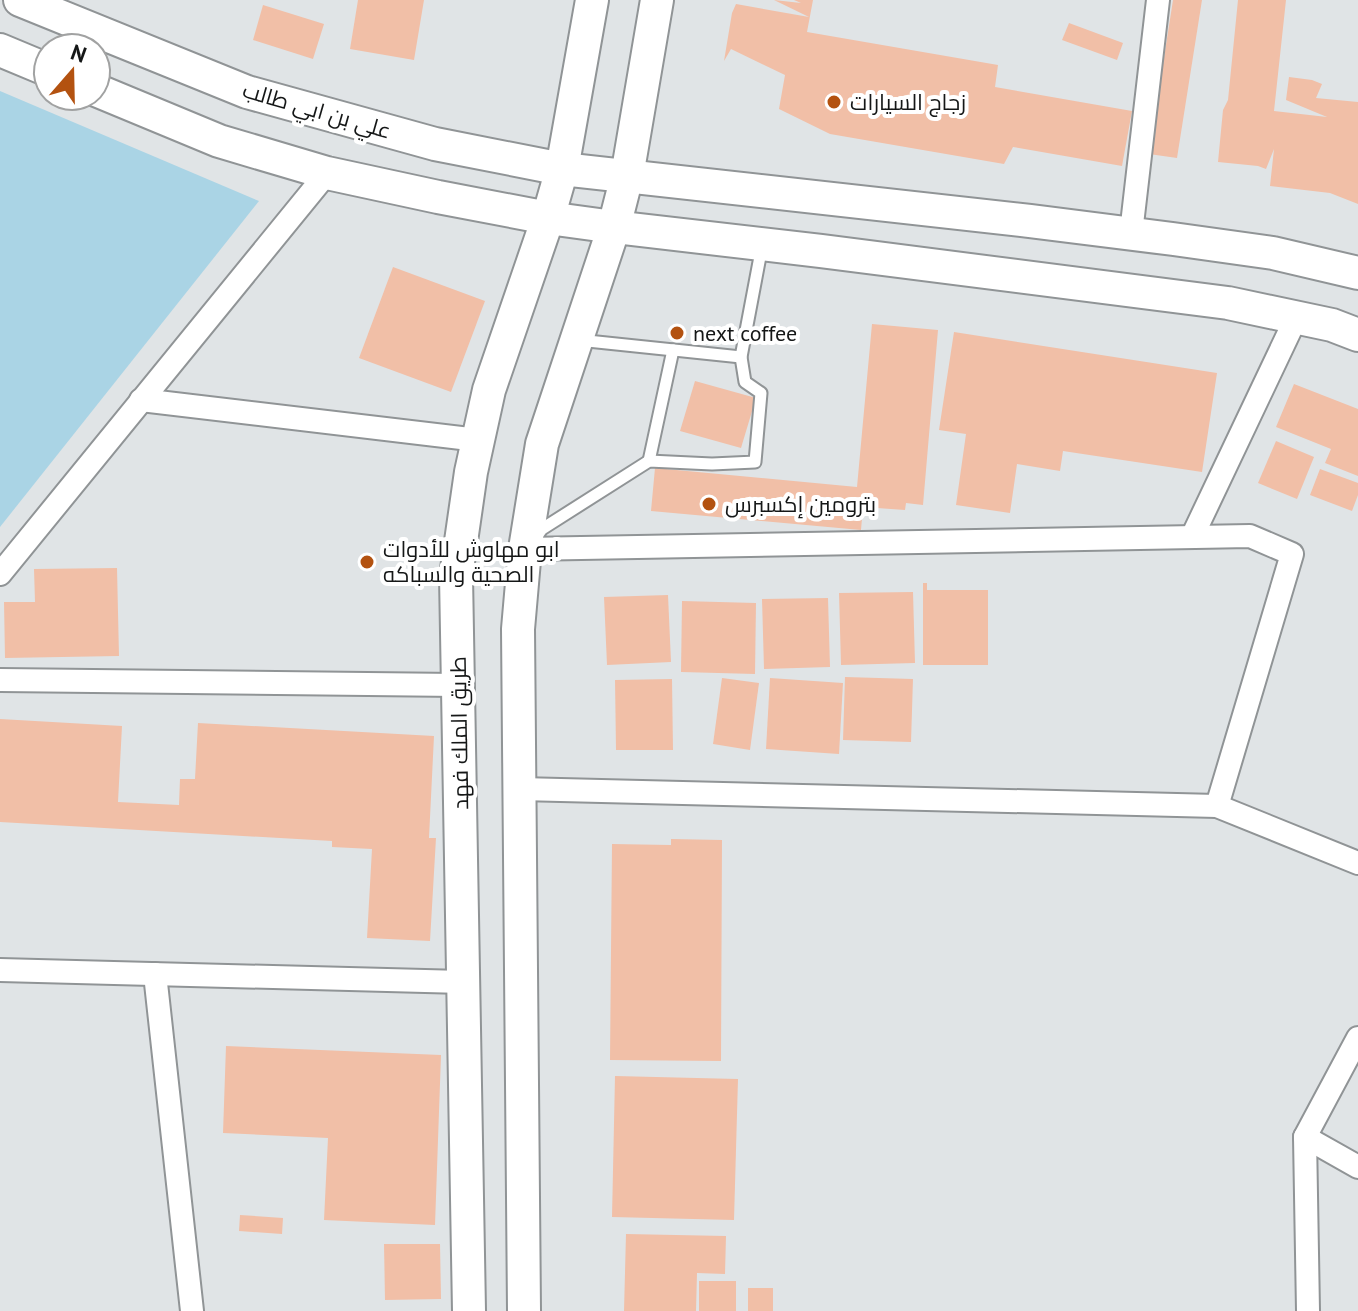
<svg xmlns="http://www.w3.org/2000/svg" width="1358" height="1311" font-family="'PT Sans',Cairo,sans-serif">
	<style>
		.green { fill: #aad4e5 }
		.building { fill: #f1bfa7 }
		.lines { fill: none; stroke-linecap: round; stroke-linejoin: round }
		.lane-casing { stroke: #909496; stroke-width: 15 }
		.street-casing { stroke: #909496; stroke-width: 26 }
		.secondary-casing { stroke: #909496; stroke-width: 36 }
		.lane { stroke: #fff; stroke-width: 11 }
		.street { stroke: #fff; stroke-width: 22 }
		.secondary { stroke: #fff; stroke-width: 32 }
		.poi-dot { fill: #b35210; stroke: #fff; stroke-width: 3 }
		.labels { text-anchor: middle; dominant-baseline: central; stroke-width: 8; stroke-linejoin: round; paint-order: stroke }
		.poi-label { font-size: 22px; fill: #151717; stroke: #fff; text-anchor: start }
		.street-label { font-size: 22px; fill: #151717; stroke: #fff }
	</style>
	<rect width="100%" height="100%" fill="#e0e4e6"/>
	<!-- green -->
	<polygon class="green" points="0,91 259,201 0,527"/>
	<!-- building -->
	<g class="building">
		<polygon points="358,0 424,0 414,60 350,49"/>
		<polygon points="774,0 801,3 794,0 813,0 807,32 998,65 995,87 1132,111 1122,166 1013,147 1004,164 830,134 779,109 785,75 731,49 724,61 732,13 736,4 809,17"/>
		<polygon points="1173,0 1202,0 1177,158 1149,154"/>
		<polygon points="1238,0 1286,0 1274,111 1327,117 1286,100 1289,77 1312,80 1322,84 1316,98 1358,102 1358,204 1330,193 1270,186 1274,149 1266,169 1258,166 1218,162 1223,110 1228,100"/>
		<polygon points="263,5 324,24 313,59 253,40"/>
		<polygon points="1069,23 1123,43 1117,60 1062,40"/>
		<polygon points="393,267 485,301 451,392 359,358"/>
		<polygon points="872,324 938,330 923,505 906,503 905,510 863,507 861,530 651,511 655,468 857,487"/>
		<polygon points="954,332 1217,373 1202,472 1063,451 1060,471 1017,464 1010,513 956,505 966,434 939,430"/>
		<polygon points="695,381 756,398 741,448 680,431"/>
		<polygon points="1294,384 1358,409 1358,476 1325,463 1331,449 1276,427"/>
		<polygon points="1276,441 1314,457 1297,499 1258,483"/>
		<polygon points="1320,469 1358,483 1358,495 1352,511 1310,495"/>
		<polygon points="117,568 119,656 5,658 4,602 35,602 34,569"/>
		<polygon points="923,583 927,583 927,590 988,590 988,665 923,665"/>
		<polygon points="913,592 915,663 841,665 839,593"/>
		<polygon points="668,595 671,662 607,665 604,597"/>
		<polygon points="828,598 830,667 764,669 762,599"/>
		<polygon points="682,601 756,603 755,674 681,672"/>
		<polygon points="845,677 913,679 911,742 843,740"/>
		<polygon points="722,678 759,683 750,750 713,744"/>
		<polygon points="770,678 843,683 839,754 766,749"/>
		<polygon points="672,679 673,750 616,750 615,680"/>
		<polygon points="0,719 122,726 118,802 179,805 180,779 195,779 198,723 434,736 429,838 436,838 430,941 367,938 372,849 332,847 332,841 0,822"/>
		<polygon points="671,839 722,840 721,1061 610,1060 612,844 671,845"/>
		<polygon points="226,1046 441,1055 435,1225 324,1220 328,1138 223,1133"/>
		<polygon points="615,1076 738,1079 734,1220 612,1217"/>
		<polygon points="240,1215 283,1218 282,1234 239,1231"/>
		<polygon points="626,1234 726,1236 725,1274 697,1273 696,1311 624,1311"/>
		<polygon points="384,1244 440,1244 441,1299 385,1300"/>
		<rect x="699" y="1281" width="37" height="30"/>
		<rect x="748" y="1288" width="25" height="23"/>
	</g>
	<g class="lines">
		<defs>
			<g id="lane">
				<polyline points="578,340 741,357"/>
				<polyline points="649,461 673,350"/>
				<polyline points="536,537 542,529 649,461 712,464 755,462 761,393 745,382 741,357 762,246"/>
			</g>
			<g id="street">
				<polyline points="1131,233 1158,0"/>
				<polyline points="141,400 478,440"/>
				<polyline points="1192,537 1296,318"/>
				<polyline points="525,549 1250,536 1292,554 1217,806"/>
				<polyline points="0,574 327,173"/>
				<polyline points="0,680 458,685"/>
				<polyline points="520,789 1217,806 1358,863"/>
				<polyline points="0,970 463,982"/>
				<polyline points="155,974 192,1311"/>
				<polyline points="1305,1137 1358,1167"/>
				<polyline points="1308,1311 1305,1137 1358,1038"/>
			</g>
			<g id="secondary">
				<polyline points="20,0 247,92 435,144 562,169 1030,221 1173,239 1273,253 1358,273"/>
				<polyline points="0,50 48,70"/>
				<polyline points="96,90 219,141 327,173 438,197 548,218 614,227 821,251 1228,303 1332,325 1358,335"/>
				<polyline points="469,1311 456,576 471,472 489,390 548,218 562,169 592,0"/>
				<polyline points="524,1311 518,629 525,549 542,444 614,227 627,176 657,0"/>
			</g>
		</defs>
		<!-- lane casing -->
		<use href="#lane" class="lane-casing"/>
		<!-- street casing -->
		<use href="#street" class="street-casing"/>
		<!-- secondary casing -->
		<use href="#secondary" class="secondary-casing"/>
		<!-- lane -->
		<use href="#lane" class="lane"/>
		<!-- street -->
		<use href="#street" class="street"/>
		<!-- secondary -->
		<use href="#secondary" class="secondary"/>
	</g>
	<!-- markers -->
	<g class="poi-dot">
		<circle cx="834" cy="102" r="8"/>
		<circle cx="677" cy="333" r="8"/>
		<circle cx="709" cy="504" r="8"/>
		<circle cx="367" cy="562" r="8"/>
	</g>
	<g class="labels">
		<!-- poi labels -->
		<g class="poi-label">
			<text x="850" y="102">زجاج السيارات</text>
			<text x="693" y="333">next coffee</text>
			<text x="725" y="504">بترومين إكسبرس</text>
			<text x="383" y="549">ابو مهاوش للأدوات<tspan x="383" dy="25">الصحية والسباكه</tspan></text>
		</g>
		<!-- street labels -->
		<g class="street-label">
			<text transform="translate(317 110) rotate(16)">علي بن ابي طالب</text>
			<text transform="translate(459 733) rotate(-91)">طريق الملك فهد</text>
		</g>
	</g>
	<!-- north arrow -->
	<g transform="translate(72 72) rotate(20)"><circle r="38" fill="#ffffff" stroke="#a1a2a2" stroke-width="2"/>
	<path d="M0-6L14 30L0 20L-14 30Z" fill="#b35210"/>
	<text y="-12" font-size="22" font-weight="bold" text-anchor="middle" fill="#151717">N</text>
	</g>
</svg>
